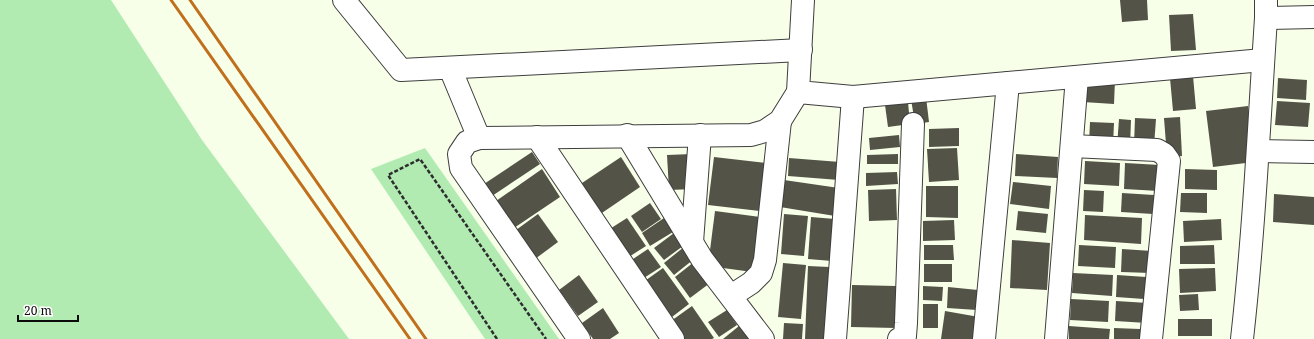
<svg xmlns="http://www.w3.org/2000/svg" width="1314" height="339" font-family="'Noto Serif',serif">
	<style>
		.green { fill: #b1ebb2 }
		.building { fill: #545347 }
		.lines { fill: none; stroke-linecap: round; stroke-linejoin: round }
		.minor-casing { stroke: #3e3e3e; stroke-width: 24 }
		.path { stroke: #2d2d2d; stroke-width: 2.5; stroke-dasharray: 4 2; stroke-linecap: butt }
		.minor { stroke: #fff; stroke-width: 22 }
		.rail { stroke: #c06f1d; stroke-width: 3 }
	</style>
	<rect width="100%" height="100%" fill="#f7ffe8"/>
	<!-- green -->
	<g class="green">
		<polygon points="0,0 111,0 202,140 349,339 0,339"/>
		<polygon points="425,148 559,339 485,339 371,169"/>
	</g>
	<!-- building -->
	<g class="building">
		<polygon points="1120,0 1147,0 1148,20 1122,22"/>
		<polygon points="1193,14 1196,50 1171,51 1169,15"/>
		<polygon points="1193,76 1196,109 1173,111 1170,78"/>
		<polygon points="1085,77 1115,80 1114,104 1083,102"/>
		<polygon points="1278,78 1307,80 1306,100 1277,98"/>
		<polygon points="926,97 929,122 915,124 911,99"/>
		<polygon points="1277,101 1310,103 1308,127 1275,125"/>
		<polygon points="908,102 910,124 888,127 885,105"/>
		<polygon points="1248,106 1254,162 1213,167 1206,111"/>
		<polygon points="1180,117 1182,156 1167,157 1164,118"/>
		<polygon points="1135,118 1156,119 1154,146 1134,145"/>
		<polygon points="1119,119 1131,120 1130,147 1117,147"/>
		<polygon points="1090,122 1114,123 1113,145 1089,144"/>
		<polygon points="959,128 959,146 929,147 929,129"/>
		<polygon points="899,135 900,147 870,150 869,138"/>
		<polygon points="957,148 959,180 929,182 927,149"/>
		<polygon points="532,152 540,164 492,196 484,184"/>
		<polygon points="692,154 694,189 669,190 667,155"/>
		<polygon points="898,154 898,164 867,164 867,155"/>
		<polygon points="1016,154 1058,157 1057,178 1015,176"/>
		<polygon points="621,157 640,187 596,217 576,187"/>
		<polygon points="714,157 774,164 768,212 708,205"/>
		<polygon points="789,158 840,162 839,180 788,176"/>
		<polygon points="1085,161 1120,163 1119,186 1084,184"/>
		<polygon points="1125,163 1160,165 1159,191 1124,189"/>
		<polygon points="542,169 560,197 514,228 496,201"/>
		<polygon points="1185,169 1217,170 1217,190 1185,189"/>
		<polygon points="897,172 898,184 866,186 866,173"/>
		<polygon points="784,180 839,188 835,216 780,207"/>
		<polygon points="1013,182 1051,186 1049,209 1010,204"/>
		<polygon points="926,186 958,186 958,218 926,217"/>
		<polygon points="896,189 897,220 869,221 868,190"/>
		<polygon points="1084,190 1104,191 1103,212 1083,211"/>
		<polygon points="1122,193 1154,195 1153,214 1121,212"/>
		<polygon points="1181,193 1207,193 1207,213 1180,212"/>
		<polygon points="1274,194 1314,197 1314,225 1273,222"/>
		<polygon points="650,203 661,219 642,232 631,216"/>
		<polygon points="715,211 767,218 760,273 708,266"/>
		<polygon points="1018,211 1048,214 1046,233 1016,230"/>
		<polygon points="538,214 558,242 535,259 516,230"/>
		<polygon points="784,214 808,216 804,256 781,254"/>
		<polygon points="1085,215 1142,218 1141,244 1084,240"/>
		<polygon points="811,217 835,219 832,261 808,259"/>
		<polygon points="627,218 646,246 624,260 605,232"/>
		<polygon points="664,218 673,232 650,246 642,233"/>
		<polygon points="1221,219 1222,240 1184,242 1183,221"/>
		<polygon points="954,220 955,240 923,241 923,221"/>
		<polygon points="674,233 683,246 664,260 654,248"/>
		<polygon points="1012,240 1050,243 1047,290 1010,288"/>
		<polygon points="924,245 953,245 954,260 924,260"/>
		<polygon points="1079,245 1116,247 1115,268 1078,266"/>
		<polygon points="1214,245 1215,264 1180,264 1180,246"/>
		<polygon points="684,247 694,259 674,275 664,263"/>
		<polygon points="648,249 661,267 636,283 624,265"/>
		<polygon points="1122,249 1152,251 1151,273 1121,272"/>
		<polygon points="694,262 710,283 690,298 675,277"/>
		<polygon points="783,263 806,265 801,319 778,317"/>
		<rect x="924" y="264" width="28" height="18"/>
		<polygon points="808,266 829,267 826,339 805,339"/>
		<polygon points="663,268 689,304 668,320 642,283"/>
		<polygon points="1215,268 1216,291 1180,293 1179,269"/>
		<polygon points="1073,273 1113,275 1112,296 1072,293"/>
		<polygon points="579,275 598,302 578,316 559,290"/>
		<polygon points="1117,275 1146,277 1144,299 1116,297"/>
		<polygon points="852,285 896,286 896,328 851,327"/>
		<polygon points="923,286 943,287 942,301 923,300"/>
		<polygon points="948,287 978,290 977,310 947,308"/>
		<polygon points="1198,294 1199,310 1180,311 1179,295"/>
		<polygon points="1071,299 1109,301 1108,322 1070,320"/>
		<polygon points="1116,301 1148,303 1147,323 1115,321"/>
		<rect x="923" y="304" width="15" height="24"/>
		<polygon points="692,306 714,338 712,339 684,339 671,321"/>
		<polygon points="603,308 619,333 610,339 593,339 582,323"/>
		<polygon points="727,310 737,325 719,337 708,322"/>
		<polygon points="945,311 979,317 975,339 941,339"/>
		<rect x="1178" y="319" width="34" height="17"/>
		<polygon points="784,323 803,324 802,339 783,339"/>
		<polygon points="739,326 749,339 723,339"/>
		<polygon points="1069,326 1110,329 1109,339 1069,339"/>
		<polygon points="1114,328 1140,329 1140,339 1114,339"/>
	</g>
	<g class="lines">
		<defs>
			<g id="minor">
				<polyline points="344,0 401,70 801,50"/>
				<polyline points="803,0 798,92 853,97 1263,60"/>
				<polyline points="1266,18 1314,17"/>
				<polyline points="450,68 479,138"/>
				<polyline points="627,135 702,259 763,339"/>
				<polyline points="537,137 673,339"/>
				<polyline points="1072,146 1157,150 1164,154 1169,161 1151,339"/>
				<polyline points="1258,151 1314,152"/>
				<polyline points="692,242 700,135"/>
				<polyline points="731,296 751,283 761,273 765,260 780,121"/>
				<polyline points="579,339 461,168 459,154 467,142 479,138 751,135 765,131 780,121 798,92"/>
				<polyline points="835,339 853,97"/>
				<polyline points="899,339 905,336 906,323 913,124"/>
				<polyline points="984,339 1008,83"/>
				<polyline points="1056,339 1077,77"/>
				<path d="M1242 339C1254 232 1259 125 1266 18V0"/>
			</g>
		</defs>
		<!-- minor casing -->
		<use href="#minor" class="minor-casing"/>
		<!-- path -->
		<polyline class="path" points="497,339 388,175 420,159 546,339"/>
		<!-- minor -->
		<use href="#minor" class="minor"/>
		<!-- rail -->
		<g class="rail">
			<polyline points="171,0 410,339"/>
			<polyline points="190,0 426,339"/>
		</g>
	</g>
	<!-- scale -->
	<path d="M18 315v6h60v-6" fill="none" stroke="#0b0b0b" stroke-width="2"/>
	<text x="24" y="315" font-size="12" fill="#0b0b0b" stroke="#ffffff" stroke-width="3" paint-order="stroke">20 m</text>
</svg>
